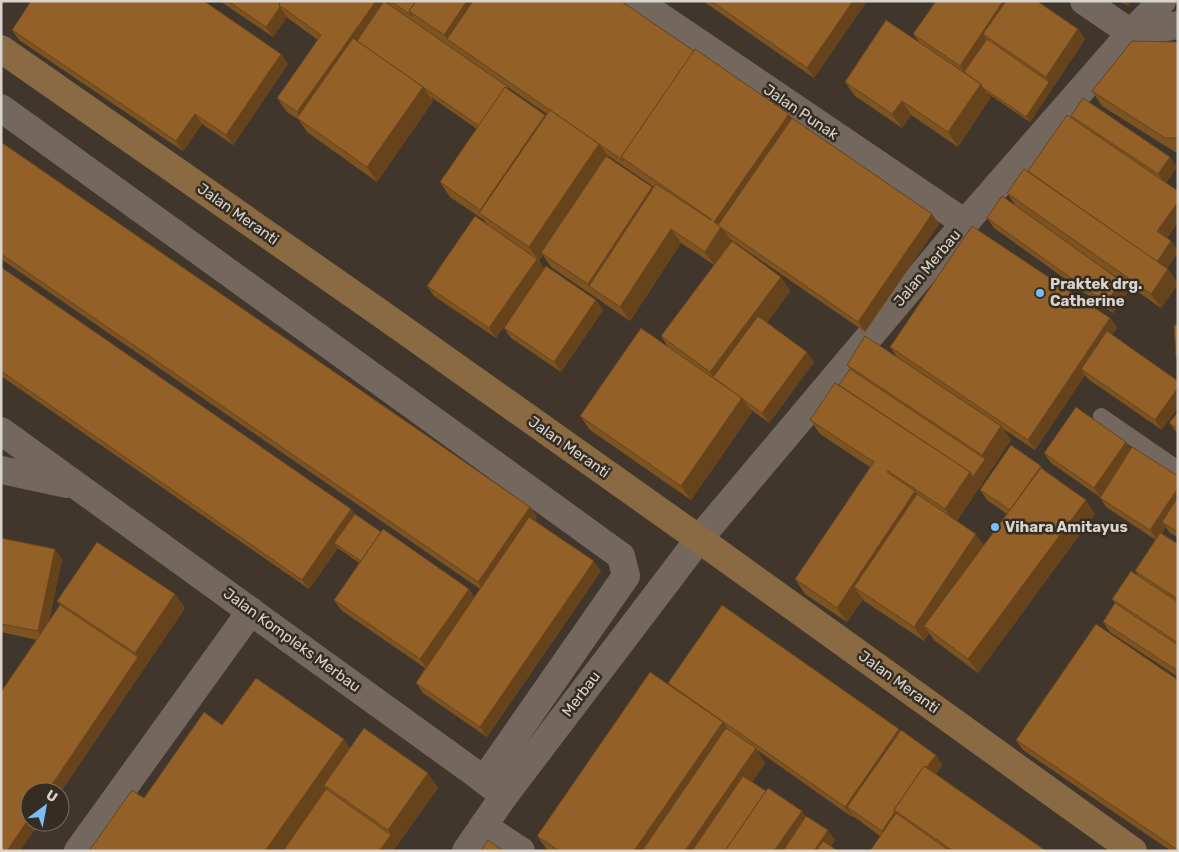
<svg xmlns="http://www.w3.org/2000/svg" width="1179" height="852" font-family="Rubik,sans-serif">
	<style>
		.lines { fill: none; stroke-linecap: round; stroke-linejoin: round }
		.lane { stroke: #74685e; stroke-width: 16 }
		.street { stroke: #74685e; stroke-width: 28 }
		.secondary { stroke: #896a42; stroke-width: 28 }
		.wall { fill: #7e5322; fill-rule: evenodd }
		.shaded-wall { fill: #67431c }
		.building { fill: #936028; stroke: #67431c }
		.poi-dot { fill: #7abef8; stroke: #352c22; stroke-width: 2 }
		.labels { text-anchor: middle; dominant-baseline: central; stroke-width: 5; stroke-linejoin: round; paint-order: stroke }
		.street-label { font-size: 15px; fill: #dad4ce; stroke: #352c22 }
		.poi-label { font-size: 15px; font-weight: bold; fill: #dad4ce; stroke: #352c22; text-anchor: start }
	</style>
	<rect width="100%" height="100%" fill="#40362c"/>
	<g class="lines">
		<!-- lane -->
		<polyline class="lane" points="1101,416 1178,469"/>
		<!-- street -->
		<g class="street">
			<polyline points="637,1 965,223"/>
			<polyline points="1084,1 1131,33 1178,25"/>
			<polyline points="1,108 621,556 626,576 484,780"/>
			<polyline points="1,431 476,774 498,791"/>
			<polyline points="1,470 67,484"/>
			<polyline points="483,826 521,851"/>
			<polyline points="78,851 251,611"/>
			<polyline points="466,851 504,796 699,539 965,223 1131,33 1162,1"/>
		</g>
		<!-- secondary -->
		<polyline class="secondary" points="1,49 380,313 699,539 1133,851"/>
	</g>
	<!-- wall -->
	<g class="wall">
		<path d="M220 1H383L546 116 547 114 390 6 387 1H621L694 51 789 114 792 118 932 214 939 224 865 332 730 239 731 241 727 247 781 277 790 291 767 323 814 362 769 423 750 409 752 412 691 500 590 430 580 416 668 347 661 336 714 265 681 243 630 321 551 267 543 255 539 261 544 269 596 300 603 310 561 372 511 338 504 328 541 274 496 338 434 296 427 286 487 224 484 220 450 197 440 182 477 129 431 97 433 101 377 182 307 132 299 120 287 112 277 98 318 40 289 19 287 17 273 37ZM607 155 654 187 653 188 609 158Z"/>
		<polygon points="703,1 867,1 814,78"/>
		<polygon points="1120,1 1131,1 1128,6"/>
		<polygon points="1078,29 1085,39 1030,122 987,93 990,98 958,147 911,115 902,128 855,96 845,82 919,42 913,34"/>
		<polygon points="12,30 281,54 288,64 233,145 202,124 183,151 19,40"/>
		<polygon points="1178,42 1178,171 1177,152 1175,152 1102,106 1092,91"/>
		<polygon points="1071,116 1177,167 1166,183 1178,191 1178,222 1167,238 1171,241 1178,250 1178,252 1167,268 1178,284 1161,308 1092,260 1121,281 1128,291 1113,313 994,228 987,218 1015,205 1007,193 1028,171 1074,119"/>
		<polygon points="1,142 530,507 537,517 535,520 601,571 487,737 423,693 416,683 425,668 341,610 334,600 359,563 338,548 309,589 1,376 1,267 351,509 355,514 381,532 469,589 474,597 480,589 1,259"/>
		<polygon points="1110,318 1117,328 1112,335 1162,430 1088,379 1085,375 1035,450 1002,428 1011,440 957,521 984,545 1007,514 987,500 980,490 1041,466 1043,470 1095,514 978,673 934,640 929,633 924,641 864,601 863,599 847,622 805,594 795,579 870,467 820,434 810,420 839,385 850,369 847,365 897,357 890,347"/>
		<polygon points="1178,412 1178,434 1169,423"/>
		<polygon points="1131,449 1178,476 1178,538 1169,532 1166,527 1162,533 1178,544 1178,677 1110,632 1103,622 1115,603 1112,599 1138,575 1135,571 1156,540 1106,507 1100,497 1051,463 1044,453"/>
		<polygon points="1,538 62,559 49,622 60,605 57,601 175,594 185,608 60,793 37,640 1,632"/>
		<polygon points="1178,680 1178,851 1171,851 1023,750 1016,740"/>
		<polygon points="668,683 900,731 936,755 942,765 936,774 1046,851 870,851 880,836 853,816 852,817 757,750 765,763 752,782 806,817 835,840 831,846 838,851 548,851 537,836 670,685"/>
		<polygon points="222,725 350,748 438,788 393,851 89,851 144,798"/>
	</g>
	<!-- shaded-wall -->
	<g class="shaded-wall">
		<polygon points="376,1 383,1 390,11 306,124 297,112"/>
		<polygon points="467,1 486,1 447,39 444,35"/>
		<polygon points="853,1 867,1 814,78 807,68"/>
		<polygon points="1003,1 1014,1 983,34 989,43 966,76 960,66"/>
		<polygon points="1124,1 1131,1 1128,6"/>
		<polygon points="280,7 287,17 273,37 266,27"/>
		<polygon points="1078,29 1085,39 1030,122 1026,117 1049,82 1046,77"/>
		<polygon points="281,54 288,64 233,145 226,135"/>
		<polygon points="981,84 990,98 958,147 948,132"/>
		<polygon points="423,87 433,101 377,182 367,167"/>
		<polygon points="902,101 911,115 902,128 892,114"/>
		<polygon points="195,114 202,124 183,151 176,141"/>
		<polygon points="789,114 799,128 723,229 731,241 715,266 705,252 714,222"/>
		<polygon points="545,115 555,129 486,217 480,210"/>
		<polygon points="599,144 609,158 541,253 543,255 539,261 529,247"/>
		<polygon points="1170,157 1177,167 1165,184 1158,174"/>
		<polygon points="652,187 662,201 589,286 588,284"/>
		<polygon points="1178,202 1178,222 1164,241 1157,231"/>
		<polygon points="932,214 939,224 865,332 858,322"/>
		<polygon points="671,229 681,243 630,321 620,307"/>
		<polygon points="1171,241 1178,250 1178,252 1163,273 1156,263"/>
		<polygon points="537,259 544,269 496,338 489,328"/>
		<polygon points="1168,269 1178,284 1161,308 1151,294"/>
		<polygon points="781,277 790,291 723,384 713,377 710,372"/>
		<polygon points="1121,281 1128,291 1113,313 1106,303"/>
		<polygon points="596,300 603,310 561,372 554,362"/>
		<polygon points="1110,318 1117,328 1087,373 1081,369 1085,375 1035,450 1028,440"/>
		<polygon points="807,352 814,362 769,423 762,413"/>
		<polygon points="1178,388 1178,408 1162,430 1155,420"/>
		<polygon points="742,398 752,412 691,500 681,486"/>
		<polygon points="1001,426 1011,440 955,524 945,509 970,472 985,459 982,455"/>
		<polygon points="1126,442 1133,451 1101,498 1094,488"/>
		<polygon points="1178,488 1178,509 1162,522 1166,527 1157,540 1150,530"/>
		<polygon points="915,491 925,506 854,587 863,599 847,622 837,608"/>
		<polygon points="1086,500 1095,514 978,673 968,659"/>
		<polygon points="530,507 537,517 485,592 478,582"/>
		<polygon points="351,509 358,519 334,543 338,548 309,589 302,580"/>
		<polygon points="976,534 986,548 924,626 929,633 924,641 914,627"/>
		<polygon points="55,549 62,559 45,641 38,631"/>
		<polygon points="594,561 601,571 487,737 480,727"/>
		<polygon points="469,589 476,599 427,669 420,659"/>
		<polygon points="175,594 185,608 60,793 47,792 138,657 135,653"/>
		<polygon points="723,722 735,740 658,851 634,851"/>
		<polygon points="899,729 906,739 847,807 853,816 852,817 845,807"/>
		<polygon points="344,739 353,753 324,785 327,790 285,851 265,851"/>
		<polygon points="756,748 765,763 705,851 685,851"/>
		<polygon points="936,755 942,765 905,818 896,811"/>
		<polygon points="428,773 438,788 393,851 379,851 391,835 388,830"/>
		<polygon points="802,811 812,825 794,851 774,851"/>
		<polygon points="895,812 902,822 889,841 882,831"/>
		<polygon points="30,817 30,822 40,822 20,851 7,851"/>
		<polygon points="828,830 835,840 828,851 814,851"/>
	</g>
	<!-- building -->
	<g class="building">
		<polygon points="31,1 204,1 281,54 226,135 195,114 176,141 12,30"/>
		<polygon points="228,1 281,1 279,5 280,7 266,27"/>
		<polygon points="281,1 376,1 297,112 277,98 321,35 279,5"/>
		<polygon points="384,1 508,87 507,88 505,87 479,126 357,41"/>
		<polygon points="391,1 416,1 409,11 412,16"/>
		<polygon points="416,1 467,1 444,35 409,11"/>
		<polygon points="473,1 621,1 694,51 621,157 624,161 599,144 447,39"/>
		<polygon points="711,1 853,1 807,68"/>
		<polygon points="936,1 1003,1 960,66 913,34"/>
		<polygon points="1006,1 1037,1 1078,29 1046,77 983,34"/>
		<polygon points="886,20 981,84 948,132 902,101 892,114 845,82"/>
		<polygon points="353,38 423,87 367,167 297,118"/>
		<polygon points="987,39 1049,82 1026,117 983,88 981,84 964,72"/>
		<polygon points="1132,41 1178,42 1178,138 1165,138 1092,91"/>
		<polygon points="695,49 789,114 714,222 721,227 705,252 671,229 620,307 589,286 656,184 711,220 711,219 621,157"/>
		<polygon points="505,87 545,115 480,210 440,182"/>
		<polygon points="1083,98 1170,157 1158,174 1071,116"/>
		<polygon points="550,110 599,144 529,247 479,213"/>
		<polygon points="1067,115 1178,191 1178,202 1157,231 1171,241 1157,262 1028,171"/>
		<polygon points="792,118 932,214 858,322 723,229 718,225"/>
		<polygon points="1,142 530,507 478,582 1,254"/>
		<polygon points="1177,144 1178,144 1178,171"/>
		<polygon points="606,156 652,187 588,284 541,253"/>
		<polygon points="1024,169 1168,269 1151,294 1007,193"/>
		<polygon points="1002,196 1121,281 1106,303 987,218"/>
		<polygon points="475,216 537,259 489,328 427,286"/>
		<polygon points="972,226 1110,318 1028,440 890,347"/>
		<polygon points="732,241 781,277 710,372 661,336"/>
		<polygon points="546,266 596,300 554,362 504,328"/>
		<polygon points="1,267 351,509 302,580 1,371"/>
		<polygon points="758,316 807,352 762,413 713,377"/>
		<polygon points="1174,325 1178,325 1178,359 1176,358"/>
		<polygon points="641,328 742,398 681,486 580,416"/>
		<polygon points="1107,331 1178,381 1178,388 1155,420 1081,369"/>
		<polygon points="865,336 1001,426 982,455 847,365"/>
		<polygon points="850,369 985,459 973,477 970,472 839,385"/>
		<polygon points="835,383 970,472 945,509 888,471 887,472 915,491 837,608 795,579 874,462 810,420"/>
		<polygon points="1076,407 1126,442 1094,488 1044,453"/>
		<polygon points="1178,412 1178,429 1169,423"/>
		<polygon points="1011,445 1041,466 1010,510 980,490"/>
		<polygon points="1132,447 1178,476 1178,488 1150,530 1100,498"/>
		<polygon points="1041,468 1086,500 968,659 924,626"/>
		<polygon points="917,494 976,534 914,627 854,587"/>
		<polygon points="1178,497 1178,532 1162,522"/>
		<polygon points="355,514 381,532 361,561 334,543"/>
		<polygon points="529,517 594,561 480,727 416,683"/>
		<polygon points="383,529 469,589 420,659 334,600"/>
		<polygon points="1160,533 1178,544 1178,599 1135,571"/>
		<polygon points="1,538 55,549 38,631 1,624"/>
		<polygon points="97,542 175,594 135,653 57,601"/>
		<polygon points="1131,571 1178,602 1178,643 1112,599"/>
		<polygon points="1115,603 1178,645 1178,671 1103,622"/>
		<polygon points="60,605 138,657 47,792 30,792 30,817 7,851 1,851 1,692"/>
		<polygon points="722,605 899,729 845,807 668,683"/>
		<polygon points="1096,624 1178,680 1178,850 1016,740"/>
		<polygon points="650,672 723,722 634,851 559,851 537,836"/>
		<polygon points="256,678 344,739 265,851 89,851 132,790 144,798 204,712 222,725"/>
		<polygon points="364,728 428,773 388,830 324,785"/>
		<polygon points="726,728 756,748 685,851 642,851"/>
		<polygon points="901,730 936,755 927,767 924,766 894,810 895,812 882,831 847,807"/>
		<polygon points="924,766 1046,851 953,851 894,810"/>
		<polygon points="743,776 766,791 725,851 692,851"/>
		<polygon points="768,788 802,811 774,851 725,851"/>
		<polygon points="326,789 391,835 379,851 283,851"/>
		<polygon points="896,813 950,851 870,851"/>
		<polygon points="806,816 828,830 814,851 783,851"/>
		<polygon points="488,840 504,851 481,851"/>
		<polygon points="823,841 838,851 816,851"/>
	</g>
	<!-- markers -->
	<g class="poi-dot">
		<circle cx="1040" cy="293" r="5"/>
		<circle cx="995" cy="527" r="5"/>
	</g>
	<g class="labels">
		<!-- street labels -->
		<g class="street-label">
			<text transform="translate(801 112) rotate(34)">Jalan Punak</text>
			<text transform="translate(238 214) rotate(35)">Jalan Meranti</text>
			<text transform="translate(927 268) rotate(-50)">Jalan Merbau</text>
			<text transform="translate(569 447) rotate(35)">Jalan Meranti</text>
			<text transform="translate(292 640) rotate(36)">Jalan Kompleks Merbau</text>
			<text transform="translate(899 682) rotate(36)">Jalan Meranti</text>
			<text transform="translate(581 694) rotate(-53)">Merbau</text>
		</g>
		<!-- poi labels -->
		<g class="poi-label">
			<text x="1050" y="284">Praktek drg.<tspan x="1050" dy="17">Catherine</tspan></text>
			<text x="1005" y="527">Vihara Amitayus</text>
		</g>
	</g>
	<!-- border -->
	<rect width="1179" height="852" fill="none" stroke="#dad4ce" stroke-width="5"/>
	<!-- north arrow -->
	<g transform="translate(45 807) rotate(32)"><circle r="24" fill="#352c22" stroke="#776f67"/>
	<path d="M0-4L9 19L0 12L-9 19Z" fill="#7abef8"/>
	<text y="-8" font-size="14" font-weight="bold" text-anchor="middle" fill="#dad4ce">U</text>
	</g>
</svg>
